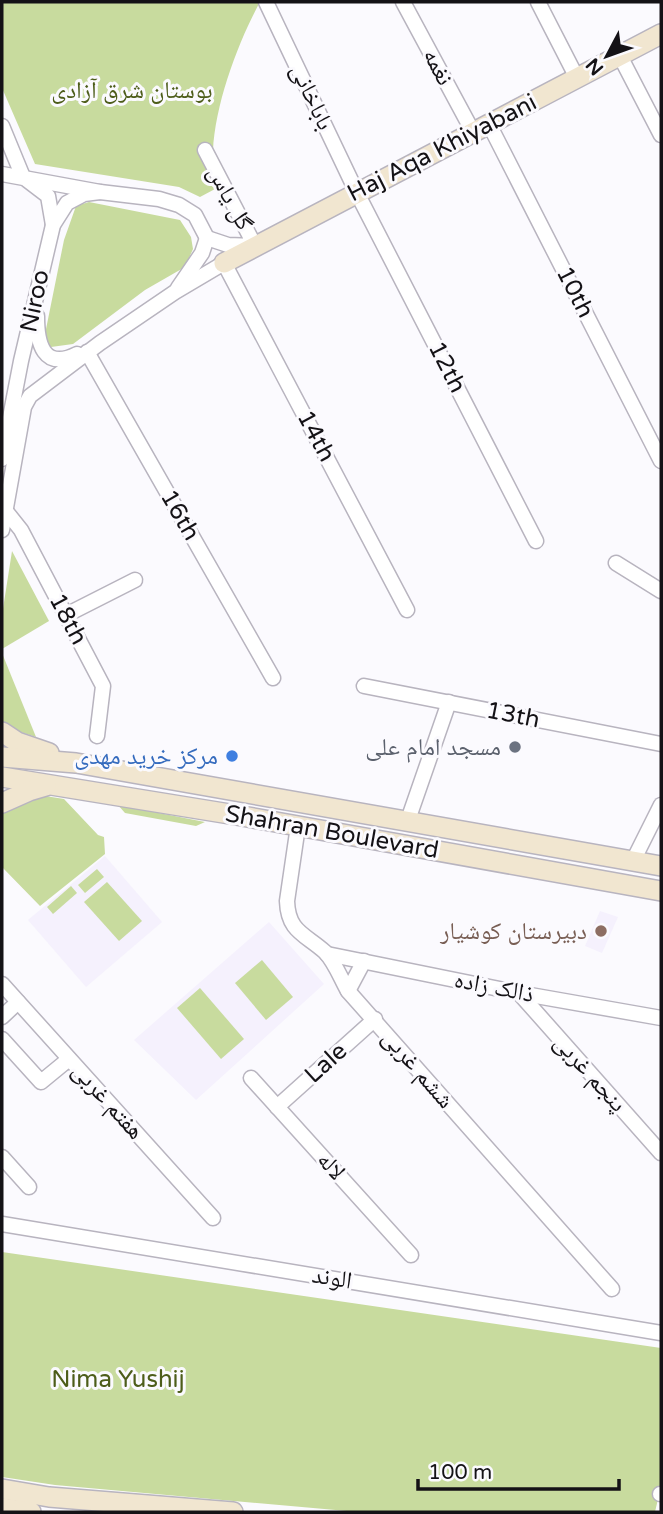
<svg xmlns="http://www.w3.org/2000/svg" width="663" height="1514" font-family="'Varela Round','Noto Naskh Arabic',sans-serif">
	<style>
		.built { fill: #f5f1fd }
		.green { fill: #c8db9e }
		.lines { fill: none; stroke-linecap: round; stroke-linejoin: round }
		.street-casing { stroke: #b8b4bf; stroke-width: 17 }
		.secondary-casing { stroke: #b8b4bf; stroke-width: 22 }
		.street { stroke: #fff; stroke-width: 14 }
		.secondary { stroke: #f1e6d0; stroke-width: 19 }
		.worship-dot { fill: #6b7280; stroke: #fbfafe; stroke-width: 2.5 }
		.shop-dot { fill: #3f7fe0; stroke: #fbfafe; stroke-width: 2.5 }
		.education-dot { fill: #8d6e63; stroke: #fbfafe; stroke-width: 2.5 }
		.labels { text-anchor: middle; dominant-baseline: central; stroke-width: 6; stroke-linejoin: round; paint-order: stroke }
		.street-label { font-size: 24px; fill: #141216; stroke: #fbfafe }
		.park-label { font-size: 24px; fill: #4d5d1a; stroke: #fbfafe }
		.worship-label { font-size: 24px; fill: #5b616d; stroke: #fbfafe; text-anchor: end }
		.shop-label { font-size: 24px; fill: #366cbe; stroke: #fbfafe; text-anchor: end }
		.education-label { font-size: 24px; fill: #785e54; stroke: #fbfafe; text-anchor: end }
	</style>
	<rect width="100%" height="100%" fill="#fbfafe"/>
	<!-- built -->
	<g class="built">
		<polygon points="105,856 162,922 86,987 28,920"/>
		<polygon points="600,911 618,917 602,953 585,946"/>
		<polygon points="269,922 324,984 196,1100 134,1040"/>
	</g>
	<!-- green -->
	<g class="green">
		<path d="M2 2H260C238 42 215 104 213 151 213 163 215 176 215 189L200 197 179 187 35 164 2 88Z"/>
		<polygon points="89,202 180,220 191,237 193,249 185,267 145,290 73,344 51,347 44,339 64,240 76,206"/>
		<polygon points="12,551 49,621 2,649 2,615"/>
		<polygon points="2,653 36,737 2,726"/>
		<polygon points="39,795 64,799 98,835 104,837 105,854 40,906 2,867 2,809"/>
		<polygon points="118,805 205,822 196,826 125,813"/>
		<polygon points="97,869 104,877 85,893 78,885"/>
		<polygon points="107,882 142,921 119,941 84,902"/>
		<polygon points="71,886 77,893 53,914 47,907"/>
		<polygon points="262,960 293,997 266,1020 235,983"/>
		<polygon points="200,988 244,1039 221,1059 177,1008"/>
		<polygon points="2,1252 661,1348 661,1486 655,1512 358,1512 55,1485 2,1477"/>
	</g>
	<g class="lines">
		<defs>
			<g id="street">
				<polyline points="266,2 357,193 536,541"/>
				<polyline points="403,2 473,132"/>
				<polyline points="538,2 577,78"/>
				<polyline points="620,56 661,135"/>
				<polyline points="489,124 661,461"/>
				<polyline points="2,126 23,177"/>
				<polyline points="205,150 255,246 228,245 207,238"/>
				<polyline points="2,174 100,192 159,199 179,205 195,215 207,238"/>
				<polyline points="27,180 48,196 53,225"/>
				<polyline points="178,288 202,253 207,238"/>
				<path d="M37 316C37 343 43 371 77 354"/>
				<polyline points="87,352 273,678"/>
				<polyline points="2,459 21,361 53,225 67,203 84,194 100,192"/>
				<polyline points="5,510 21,530 103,686 97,736"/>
				<polyline points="2,530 24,407 30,396 100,343 175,292 224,263 407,610"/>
				<polyline points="616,563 661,591"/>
				<polyline points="66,615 135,580"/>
				<polyline points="364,686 661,744"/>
				<polyline points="408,820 449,702"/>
				<path d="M298 826 287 901C288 932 305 934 325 952 335 962 341 979 348 991L612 1289"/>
				<polyline points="633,861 661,805"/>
				<polyline points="327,954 519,993 661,1018"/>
				<polyline points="2,984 213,1218"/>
				<polyline points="348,991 364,961"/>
				<polyline points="519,993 661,1153"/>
				<polyline points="2,1017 18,1002"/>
				<polyline points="2,1039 41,1082 69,1059"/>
				<polyline points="251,1078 411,1255"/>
				<polyline points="277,1107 375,1019"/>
				<polyline points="2,1157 29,1187"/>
				<polyline points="2,1224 661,1333"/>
				<polyline points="660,1494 661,1494"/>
			</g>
			<g id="secondary">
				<polyline points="224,263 661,34"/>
				<polyline points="2,732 17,742 49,753"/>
				<polyline points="2,757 76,763 661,866"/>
				<polyline points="2,777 242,816 661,891"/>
				<polyline points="2,803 29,791 46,786"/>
				<polyline points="2,1489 49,1497 233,1512"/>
				<polyline points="2,1508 31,1512"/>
			</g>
		</defs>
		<!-- street casing -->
		<use href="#street" class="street-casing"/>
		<!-- secondary casing -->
		<use href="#secondary" class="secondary-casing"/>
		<!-- street -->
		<use href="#street" class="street"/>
		<!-- secondary -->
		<use href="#secondary" class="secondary"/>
	</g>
	<!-- markers -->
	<circle class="worship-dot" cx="515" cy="747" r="7"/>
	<circle class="shop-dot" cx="232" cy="756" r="7"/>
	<circle class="education-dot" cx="601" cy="931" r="7"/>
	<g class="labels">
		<!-- street labels -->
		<g class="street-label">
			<text transform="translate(438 67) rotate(62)">نغمه</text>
			<text transform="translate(312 97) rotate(65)">باباخانی</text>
			<text transform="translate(442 148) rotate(-27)">Haj Aqa Khiyabani</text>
			<text transform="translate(230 198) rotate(62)">گل یاس</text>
			<text transform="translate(575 292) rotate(63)">10th</text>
			<text transform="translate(35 301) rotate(-78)">Niroo</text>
			<text transform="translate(447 367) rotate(63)">12th</text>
			<text transform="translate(316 436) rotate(62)">14th</text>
			<text transform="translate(180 515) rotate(60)">16th</text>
			<text transform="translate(68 619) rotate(62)">18th</text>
			<text transform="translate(513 715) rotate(11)">13th</text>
			<text transform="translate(332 832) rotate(10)">Shahran Boulevard</text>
			<text transform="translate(494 987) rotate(11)">ذالک زاده</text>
			<text transform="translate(326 1063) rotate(-42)">Lale</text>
			<text transform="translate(418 1069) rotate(49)">ششم غربی</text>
			<text transform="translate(590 1073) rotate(48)">پنجم غربی</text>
			<text transform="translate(108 1101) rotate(48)">هفتم غربی</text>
			<text transform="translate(331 1166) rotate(48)">لاله</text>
			<text transform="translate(332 1278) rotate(9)">الوند</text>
		</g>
		<!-- park labels -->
		<g class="park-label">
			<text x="132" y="90">بوستان شرق آزادی</text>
			<text x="118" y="1379">Nima Yushij</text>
		</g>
		<!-- worship labels -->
		<g class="worship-label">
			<text x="501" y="747">مسجد امام علی</text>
		</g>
		<!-- shop labels -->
		<g class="shop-label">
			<text x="218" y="756">مرکز خرید مهدی</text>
		</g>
		<!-- education labels -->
		<g class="education-label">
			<text x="587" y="931">دبیرستان کوشیار</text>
		</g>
	</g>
	<!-- border -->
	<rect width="663" height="1514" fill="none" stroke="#141216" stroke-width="7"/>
	<!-- north arrow -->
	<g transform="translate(607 56) rotate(229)" stroke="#fbfafe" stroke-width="5" paint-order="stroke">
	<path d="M0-5L12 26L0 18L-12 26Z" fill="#141216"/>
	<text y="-10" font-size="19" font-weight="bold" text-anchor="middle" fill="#141216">N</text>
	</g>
	<!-- scale -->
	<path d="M418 1479v10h201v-10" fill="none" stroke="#141216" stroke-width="3.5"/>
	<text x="428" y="1479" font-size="21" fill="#141216" stroke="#fbfafe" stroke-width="5" paint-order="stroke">100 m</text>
</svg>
